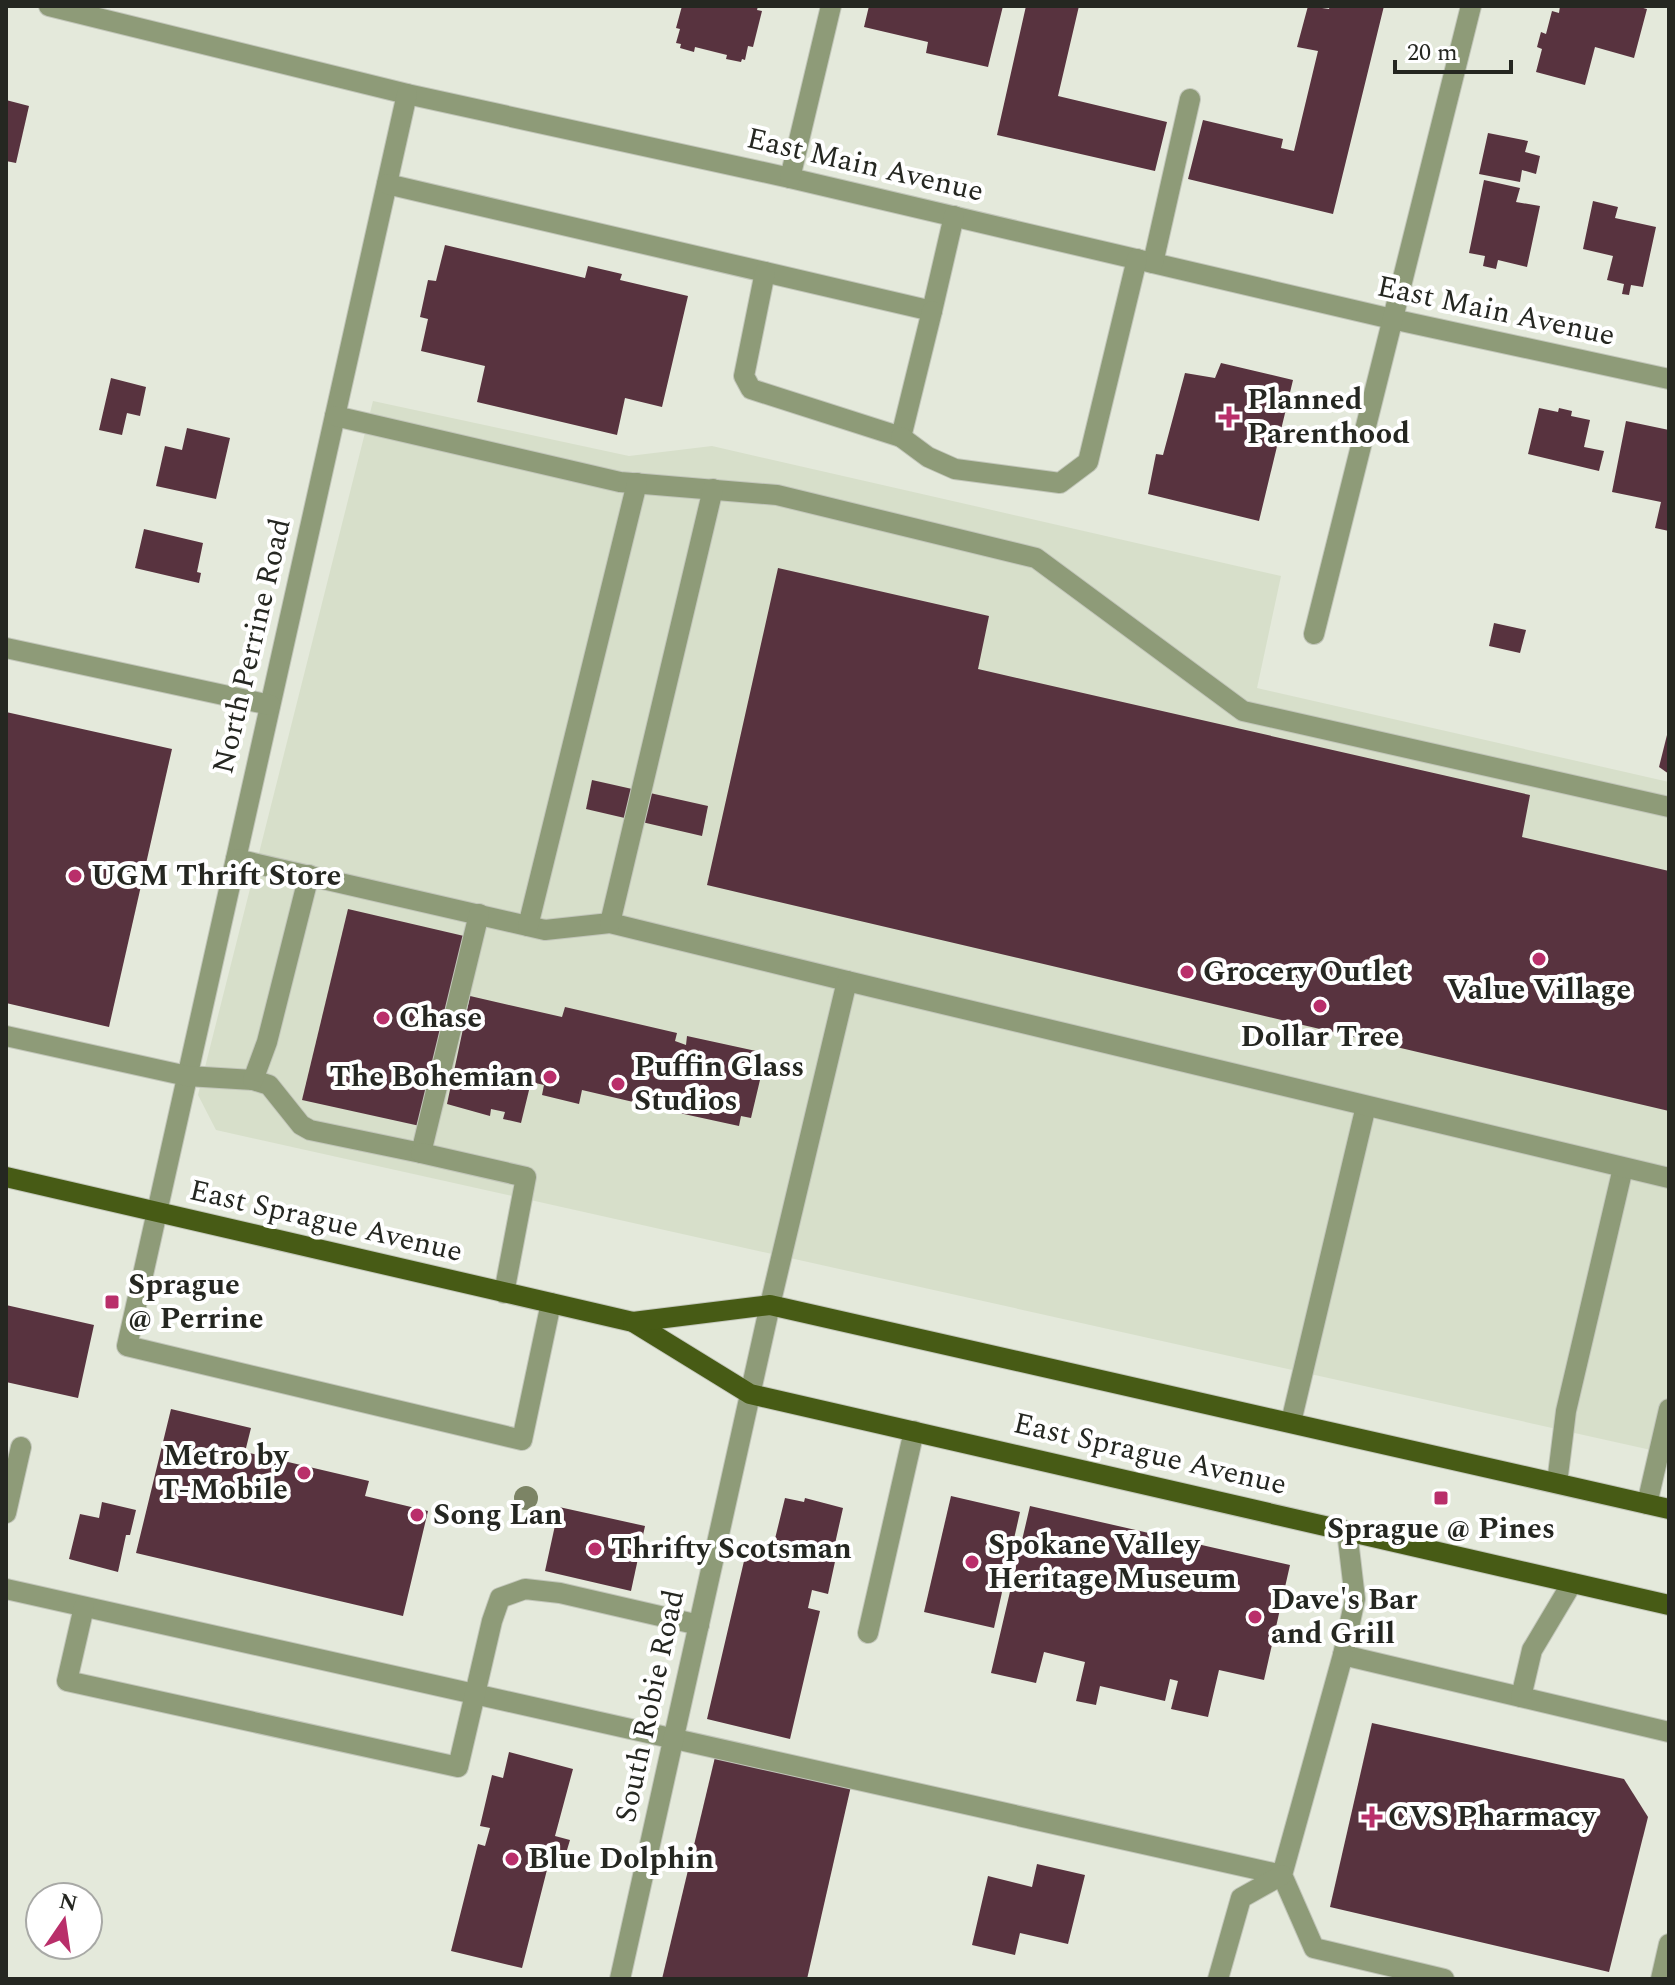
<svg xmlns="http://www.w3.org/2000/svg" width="1675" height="1985" font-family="Spectral,serif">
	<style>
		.built { fill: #d7dfca }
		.building { fill: #58333f }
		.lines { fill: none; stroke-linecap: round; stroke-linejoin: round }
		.minor-casing { stroke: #c2c6ba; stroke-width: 22 }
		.major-casing { stroke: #c2c6ba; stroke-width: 22 }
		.minor { stroke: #8e9b78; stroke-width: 20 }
		.major { stroke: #475b15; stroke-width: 20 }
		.tree { fill: #7c8465 }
		.poi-dot { fill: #b92f6a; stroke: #fff; stroke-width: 3 }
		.labels { text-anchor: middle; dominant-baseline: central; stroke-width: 8; stroke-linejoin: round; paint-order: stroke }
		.street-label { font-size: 30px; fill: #252721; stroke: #fff }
		.poi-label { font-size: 30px; font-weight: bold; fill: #252721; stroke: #fff; text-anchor: start }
	</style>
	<rect width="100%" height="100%" fill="#e4e9db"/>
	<!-- built -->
	<polygon class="built" points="373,401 629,456 712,446 1281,576 1257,688 1669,782 1669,1454 216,1130 198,1095"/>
	<!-- building -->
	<g class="building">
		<polygon points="682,6 758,6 757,10 762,11 753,47 748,46 745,60 742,59 741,62 726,59 727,55 695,47 694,52 680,48 681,44 676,43 680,29 676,28"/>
		<polygon points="869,6 1003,6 988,67 926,53 928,42 864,27"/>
		<polygon points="1026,6 1079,6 1058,96 1167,122 1155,171 997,135"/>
		<polygon points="1308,6 1329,9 1330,6 1384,6 1333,214 1188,179 1203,120 1283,139 1281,148 1294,151 1318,51 1297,47"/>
		<polygon points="1560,6 1636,6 1647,9 1634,58 1595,47 1585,85 1536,72 1542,49 1537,47 1541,32 1546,34 1552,11 1559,13"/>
		<polygon points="6,100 29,106 16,163 6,161"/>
		<polygon points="1488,133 1528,141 1525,152 1540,156 1536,174 1522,170 1520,182 1479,174"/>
		<polygon points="1484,180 1520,188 1516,202 1540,206 1527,267 1498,260 1496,269 1483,266 1485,256 1469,253"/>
		<polygon points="1593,201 1618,207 1615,218 1656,227 1643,287 1631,285 1629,295 1622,294 1624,284 1607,280 1613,256 1583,249"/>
		<polygon points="445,245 585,278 588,266 622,274 620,280 688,296 662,407 625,398 617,435 477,402 485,366 421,351 428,319 420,317 428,280 436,281"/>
		<polygon points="1221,363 1293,380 1259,521 1148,494 1156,454 1163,455 1185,373 1215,378"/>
		<polygon points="111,378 146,387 140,416 127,413 122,435 99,430"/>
		<polygon points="1539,408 1558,412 1559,408 1572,411 1571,416 1590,420 1584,447 1604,451 1599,471 1528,454"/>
		<polygon points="1626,421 1669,430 1669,531 1655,528 1661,502 1612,492"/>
		<polygon points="187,428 230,438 216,499 156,486 165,446 182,450"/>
		<polygon points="144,529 203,543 197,572 201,573 199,583 135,568"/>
		<polygon points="778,568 989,616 978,669 1530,795 1522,837 1669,871 1669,1111 707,885"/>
		<polygon points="1494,623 1526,630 1520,653 1489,646"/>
		<polygon points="6,712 172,749 109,1027 6,1003"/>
		<polygon points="1668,731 1669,731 1669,774 1659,767"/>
		<polygon points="592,780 708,806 702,836 586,809"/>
		<polygon points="348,909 464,936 420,1126 302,1100"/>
		<polygon points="470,996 562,1017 565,1007 677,1033 675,1041 686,1045 687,1036 756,1051 754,1060 764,1063 751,1118 741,1116 739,1126 670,1111 672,1101 661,1098 659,1108 582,1090 579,1104 542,1095 544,1085 531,1082 521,1123 503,1119 505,1112 491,1109 490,1116 447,1104"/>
		<polygon points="6,1305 94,1325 78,1398 6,1382"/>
		<polygon points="171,1409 251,1428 245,1452 369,1481 365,1496 428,1511 403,1616 136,1553"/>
		<polygon points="951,1496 1020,1512 994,1628 924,1612"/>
		<polygon points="785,1498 804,1502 805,1498 843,1508 832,1557 836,1557 828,1594 812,1590 808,1608 820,1611 790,1739 707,1719 748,1544 772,1551"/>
		<polygon points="102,1502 136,1510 130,1535 126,1535 118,1572 69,1559 80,1514 99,1518"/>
		<polygon points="1030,1506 1290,1565 1264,1680 1219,1670 1208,1717 1171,1709 1178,1681 1170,1679 1165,1701 1100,1686 1096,1705 1076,1701 1085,1662 1044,1652 1036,1683 991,1673"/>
		<polygon points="559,1507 645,1526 631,1591 545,1571"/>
		<polygon points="1372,1723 1624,1779 1648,1817 1609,1972 1330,1907"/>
		<polygon points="509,1752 573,1769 555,1836 570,1840 564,1860 550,1858 522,1968 451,1951 478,1844 485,1846 490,1828 480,1826 492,1775 503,1778"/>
		<polygon points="716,1753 851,1786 807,1979 662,1979"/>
		<polygon points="1037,1864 1085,1875 1068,1944 1020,1933 1015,1955 972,1945 988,1876 1032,1887"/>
	</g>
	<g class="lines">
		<defs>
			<g id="minor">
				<polyline points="49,6 407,94 790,178 1392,319 1669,379"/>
				<polyline points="407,94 127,1346 522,1440 551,1303"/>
				<polyline points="790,178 831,6"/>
				<polyline points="387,184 932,311 954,216"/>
				<polyline points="1153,263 1190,99"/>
				<polyline points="765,272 744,376 751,389 901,437 932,311"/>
				<polyline points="335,416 620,482 777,495 1036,558 1243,711 1669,807"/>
				<polyline points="901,437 928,457 955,469 1060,483 1088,462 1137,259"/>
				<polyline points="1314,634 1471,6"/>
				<polyline points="6,648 270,705"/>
				<polyline points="236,859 545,930 610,923 847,981"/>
				<polyline points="610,923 713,489"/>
				<polyline points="528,926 637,483"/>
				<polyline points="6,1036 187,1076 253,1080 269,1085 301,1125 310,1130 421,1153 479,914"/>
				<polyline points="253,1080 267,1042 309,875"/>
				<polyline points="421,1153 526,1177 504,1293"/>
				<polyline points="1291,1422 1366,1106"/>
				<polyline points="1557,1483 1566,1411 1623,1168"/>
				<polyline points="1647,1504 1669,1409"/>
				<polyline points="6,1513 21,1447"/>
				<polyline points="1347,1531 1355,1599 1343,1655 1669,1732"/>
				<polyline points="6,1589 1282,1875"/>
				<polyline points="84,1607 67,1681 458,1767 492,1621 500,1598 525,1589 560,1593 699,1625"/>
				<polyline points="868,1633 914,1431"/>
				<polyline points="1343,1655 1282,1875 1314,1948 1444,1979"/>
				<polyline points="1521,1697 1532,1650 1572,1583"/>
				<polyline points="620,1979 770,1305 847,981 1669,1178"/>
				<polyline points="1218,1979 1241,1898 1282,1875"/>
				<polyline points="1661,1979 1669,1944"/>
			</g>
			<g id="major">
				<polyline points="6,1177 633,1322 750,1394 1669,1605"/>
				<polyline points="633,1322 770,1305 1669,1509"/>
			</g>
		</defs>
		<!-- minor casing -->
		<use href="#minor" class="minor-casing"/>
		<!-- major casing -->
		<use href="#major" class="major-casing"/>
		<!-- minor -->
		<use href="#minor" class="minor"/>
		<!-- major -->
		<use href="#major" class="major"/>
	</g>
	<!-- trees -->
	<circle class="tree" cx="526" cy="1498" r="12"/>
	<!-- markers -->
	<g class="poi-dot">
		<path d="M1225 405h8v8h8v8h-8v8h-8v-8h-8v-8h8z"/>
		<circle cx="75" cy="876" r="8"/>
		<circle cx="1539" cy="959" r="8"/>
		<circle cx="1187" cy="972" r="8"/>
		<circle cx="1320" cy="1006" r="8"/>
		<circle cx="383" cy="1018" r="8"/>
		<circle cx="550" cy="1077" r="8"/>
		<circle cx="618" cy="1084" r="8"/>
		<rect x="104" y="1294" width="16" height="16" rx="4"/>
		<circle cx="304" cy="1473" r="8"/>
		<rect x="1433" y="1490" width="16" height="16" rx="4"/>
		<circle cx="417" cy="1515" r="8"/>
		<circle cx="595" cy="1549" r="8"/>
		<circle cx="972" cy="1562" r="8"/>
		<circle cx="1255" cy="1617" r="8"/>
		<path d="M1368 1805h8v8h8v8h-8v8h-8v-8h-8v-8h8z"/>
		<circle cx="512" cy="1859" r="8"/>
	</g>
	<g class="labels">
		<!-- street labels -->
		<g class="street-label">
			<text transform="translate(865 165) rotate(13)">East Main Avenue</text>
			<text transform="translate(1496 311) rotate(12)">East Main Avenue</text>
			<text transform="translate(252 646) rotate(-77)">North Perrine Road</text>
			<text transform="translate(326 1221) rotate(13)">East Sprague Avenue</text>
			<text transform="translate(1150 1454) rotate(13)">East Sprague Avenue</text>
			<text transform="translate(650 1706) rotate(-78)">South Robie Road</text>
		</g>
		<!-- poi labels -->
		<g class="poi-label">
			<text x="1247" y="400">Planned<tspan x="1247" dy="34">Parenthood</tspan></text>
			<text x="91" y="876">UGM Thrift Store</text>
			<text x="1203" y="972">Grocery Outlet</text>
			<text x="1539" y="990" text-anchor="middle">Value Village</text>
			<text x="399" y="1018">Chase</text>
			<text x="1320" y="1037" text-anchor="middle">Dollar Tree</text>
			<text x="634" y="1067">Puffin Glass<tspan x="634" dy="34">Studios</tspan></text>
			<text x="534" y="1077" text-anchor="end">The Bohemian</text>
			<text x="128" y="1285">Sprague<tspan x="128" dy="34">@ Perrine</tspan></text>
			<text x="288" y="1456" text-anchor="end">Metro by<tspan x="288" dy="34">T-Mobile</tspan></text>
			<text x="433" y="1515">Song Lan</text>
			<text x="1441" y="1529" text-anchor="middle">Sprague @ Pines</text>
			<text x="988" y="1545">Spokane Valley<tspan x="988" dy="34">Heritage Museum</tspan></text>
			<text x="611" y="1549">Thrifty Scotsman</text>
			<text x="1271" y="1600">Dave's Bar<tspan x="1271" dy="34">and Grill</tspan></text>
			<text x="1388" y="1817">CVS Pharmacy</text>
			<text x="528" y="1859">Blue Dolphin</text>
		</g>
	</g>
	<!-- border -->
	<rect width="1675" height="1985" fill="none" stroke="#252721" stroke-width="16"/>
	<!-- north arrow -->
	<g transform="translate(64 1921) rotate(13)"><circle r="38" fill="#ffffff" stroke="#a8a9a6" stroke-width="2"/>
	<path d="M0-6L14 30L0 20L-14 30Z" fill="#b92f6a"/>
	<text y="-12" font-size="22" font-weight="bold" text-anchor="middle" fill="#252721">N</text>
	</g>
	<!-- scale -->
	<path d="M1395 60v12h116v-12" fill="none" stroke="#252721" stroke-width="4"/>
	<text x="1407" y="60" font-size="24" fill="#252721" stroke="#ffffff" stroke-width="6" paint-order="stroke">20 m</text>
</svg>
